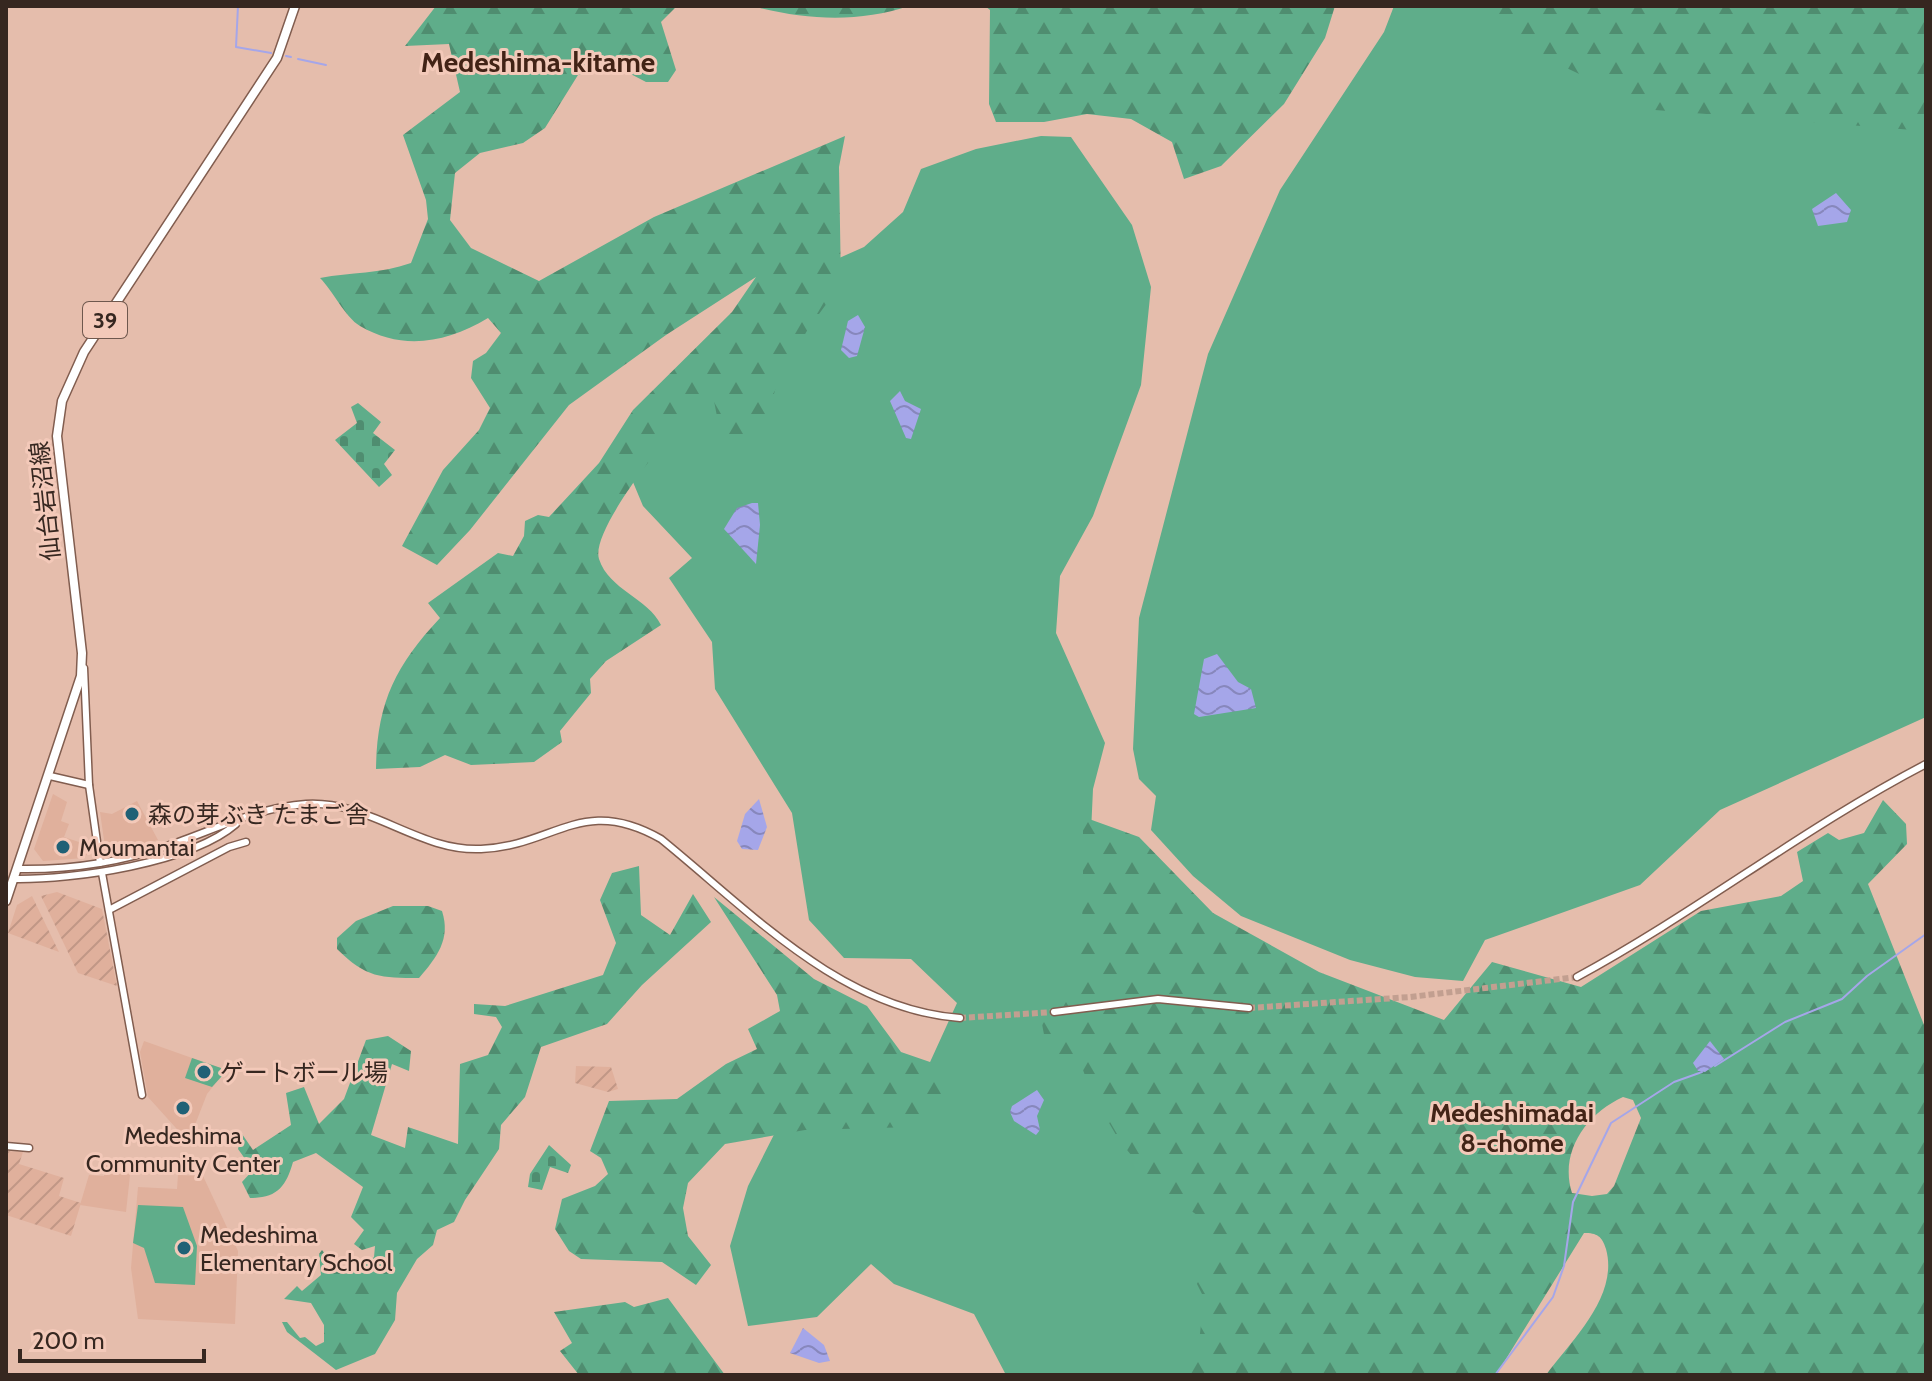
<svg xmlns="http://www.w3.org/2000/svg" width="1932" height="1381" font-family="Cabin,'Noto Sans JP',sans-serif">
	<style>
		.built { fill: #e0b09c }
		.industrial { fill: url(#industrial-furrows) }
		.grass { fill: #5fad8a }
		.forest { fill: url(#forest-firs); fill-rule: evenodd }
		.cemetery { fill: url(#cemetery-stones) }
		.water { fill: url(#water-waves) }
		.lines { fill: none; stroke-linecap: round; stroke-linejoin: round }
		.stream { stroke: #a5a6e9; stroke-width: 2 }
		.minor-tunnel { stroke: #c29f90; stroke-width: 6; stroke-dasharray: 6 3; stroke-linecap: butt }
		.minor-casing { stroke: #815d4f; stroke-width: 9 }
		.major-casing { stroke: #815d4f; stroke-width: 11 }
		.minor { stroke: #fff; stroke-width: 6 }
		.major { stroke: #fff; stroke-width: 8 }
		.poi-dot { fill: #206176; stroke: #f3c9b9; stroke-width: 3 }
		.labels { text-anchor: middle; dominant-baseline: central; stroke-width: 6; stroke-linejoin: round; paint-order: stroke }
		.shield { fill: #f3c9b9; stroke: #6f584e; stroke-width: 2 }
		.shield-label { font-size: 22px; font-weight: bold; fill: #362720 }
		.street-label { font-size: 24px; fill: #362720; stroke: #f3c9b9 }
		.poi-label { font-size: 24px; fill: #362720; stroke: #f3c9b9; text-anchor: start }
		.neighbourhood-label { font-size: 26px; font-weight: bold; fill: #422316; stroke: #f3c9b9 }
		.quarter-label { font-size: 28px; font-weight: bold; fill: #422316; stroke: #f3c9b9 }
	</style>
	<defs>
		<pattern id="industrial-furrows" width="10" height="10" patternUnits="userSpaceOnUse" patternTransform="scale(2)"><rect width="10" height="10" fill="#e0b09c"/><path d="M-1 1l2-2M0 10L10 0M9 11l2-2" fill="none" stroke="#c19786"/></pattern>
		<pattern id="forest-firs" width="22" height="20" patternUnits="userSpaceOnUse" patternTransform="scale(2)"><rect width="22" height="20" fill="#5fad8a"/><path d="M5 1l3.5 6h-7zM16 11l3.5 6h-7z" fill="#4f8d70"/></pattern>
		<pattern id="cemetery-stones" width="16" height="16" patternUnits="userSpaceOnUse" patternTransform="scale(2)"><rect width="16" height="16" fill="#5fad8a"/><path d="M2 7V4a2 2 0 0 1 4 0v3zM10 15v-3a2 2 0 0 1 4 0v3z" fill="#4f8d70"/></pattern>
		<pattern id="water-waves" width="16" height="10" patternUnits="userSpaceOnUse" patternTransform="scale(2)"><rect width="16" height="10" fill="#a5a6e9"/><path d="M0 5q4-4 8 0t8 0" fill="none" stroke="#8787bc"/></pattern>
	</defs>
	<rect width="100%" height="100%" fill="#e5bdac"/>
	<!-- built -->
	<g class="built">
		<polygon points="53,794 67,802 61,821 69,824 64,837 91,846 85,858 43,861 34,849"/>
		<polygon points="137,801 158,840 115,852 105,847 100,812 112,814"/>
		<polygon points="144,1041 226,1070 207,1094 191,1135 185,1138 148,1097 140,1052"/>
		<polygon points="106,1160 126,1162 131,1166 126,1212 80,1205 89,1175 104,1176"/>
		<polygon points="178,1175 203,1176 238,1251 235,1324 138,1319 131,1268 138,1187 177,1189"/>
	</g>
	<!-- industrial -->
	<g class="industrial">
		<polygon points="57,892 102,909 117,986 78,973 41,896"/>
		<polygon points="32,896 59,952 8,933 17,905"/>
		<polygon points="576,1066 611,1067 618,1089 608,1092 575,1083"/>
		<polygon points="6,1151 23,1152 19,1164 64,1178 59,1196 81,1203 71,1236 6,1215"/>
	</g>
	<!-- grass -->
	<g class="grass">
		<polygon points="1394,6 1638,6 1926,102 1926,717 1720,810 1640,885 1485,940 1463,981 1415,977 1350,960 1241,916 1193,876 1151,830 1156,796 1139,779 1133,749 1139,618 1208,354 1280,190 1384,32"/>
		<polygon points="1041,136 1071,137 1132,225 1151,287 1141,385 1093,516 1060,576 1056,633 1105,743 1093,789 1084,985 1206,1207 1220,1271 1208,1375 1006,1375 974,1314 894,1284 871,1264 817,1317 748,1326 730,1246 748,1186 787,1109 915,1095 957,1003 911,959 844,958 809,920 792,813 715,689 712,642 669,578 692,558 643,506 625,463 792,279 864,247 903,212 921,169 976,149"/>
		<polygon points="192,1058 221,1068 222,1076 212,1087 185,1078"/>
		<polygon points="138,1205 183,1207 197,1246 195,1285 155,1283 144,1248 133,1243"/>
	</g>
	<!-- forest -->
	<g class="forest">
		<path d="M436 6H677L661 22 676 70 668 82H646L623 70 601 68 578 75 545 128 523 143 480 153 455 173 450 220 471 248 539 281 654 217 845 136 839 167 841 284 808 329 777 383 769 412 737 443 723 448 711 385C688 413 589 526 599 559 609 590 648 598 661 625L606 661 590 679 591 693 560 731 562 742 534 762 471 765 445 755 420 767 376 769C377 703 395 666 440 618L428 603 498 553 513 556 524 536 525 521 538 515 549 517 599 463 633 410 732 312 756 277 666 335 569 405 470 530 437 565 402 546 443 470 479 430 490 408 471 378 473 361 486 353 501 333 488 318C446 343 403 351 360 326 345 317 333 291 320 278 351 272 380 274 411 263L428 219 426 200 403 135 460 92 449 44 405 46Z"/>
		<path d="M752 6H909C859 23 804 20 752 6Z"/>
		<polygon points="985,6 1335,6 1325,38 1284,104 1221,166 1184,179 1172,142 1131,119 1087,114 1044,122 996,122 989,104 990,10"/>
		<polygon points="1482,6 1926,6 1926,131 1655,110 1554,62"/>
		<path d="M1883 800 1906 824 1907 844 1868 884 1926 1030V1375H1546C1572 1340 1619 1296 1606 1249 1602 1236 1597 1233 1584 1233L1496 1375H1189L1199 1342 1204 1298 1191 1272 1212 1257 1197 1215 1156 1186 1119 1140 1091 1092 1083 1070C1049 1059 1046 1051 1041 1017L1078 985 1083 901V824L1078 815 1139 837 1213 913 1319 972 1444 1020 1492 962 1581 987 1701 911 1781 896 1803 881 1797 852 1828 833 1839 840 1864 833ZM1623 1097 1633 1100 1641 1118 1614 1186 1607 1194 1592 1196 1572 1193C1559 1152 1586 1114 1623 1097Z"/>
		<path d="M639 866 641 915 670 935 693 894 711 922 642 985 607 1024 541 1047 525 1097 501 1125 499 1149 465 1200 454 1222 437 1230 433 1245 417 1259 397 1293 395 1320 375 1354 336 1370 287 1332 282 1322H287L300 1338 305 1337 316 1346 324 1342V1325L311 1303 284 1299 297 1286 302 1291 321 1275 319 1254 322 1250 338 1270 358 1271 374 1257 375 1246 362 1250 354 1244 364 1230 351 1217 363 1187 316 1153 293 1162C286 1187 277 1198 250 1198L242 1182 253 1170 238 1149 242 1134 253 1150 291 1125 286 1093 304 1087 319 1124 344 1099 366 1040 388 1036 411 1051 409 1071 392 1064 371 1135 405 1148 408 1127 458 1144 460 1064 488 1055 502 1027 496 1017 474 1014V1004L505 1006 603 975 616 943 600 900 612 873Z"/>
		<polygon points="714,897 814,979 867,1006 901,1052 930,1062 944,1072 955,1085 955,1093 954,1103 944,1117 913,1127 805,1130 725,1144 688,1183 683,1208 688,1236 711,1265 696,1285 662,1262 581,1259 569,1251 555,1229 562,1199 595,1186 608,1174 601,1158 590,1151 609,1101 677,1099 726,1064 757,1049 748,1029 780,1011 777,995"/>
		<path d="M393 906H428L442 911C451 939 437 957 419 978 381 978 366 978 337 949V938L356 921Z"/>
		<polygon points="668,1298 725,1375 579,1375 560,1351 572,1343 554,1312 625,1302 634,1307"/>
	</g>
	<!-- cemetery -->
	<g class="cemetery">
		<polygon points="358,403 381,422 373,433 395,450 384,464 392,475 379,487 335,440 357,423 351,407"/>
		<polygon points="549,1145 571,1165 568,1173 550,1167 542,1190 528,1187 530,1174"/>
	</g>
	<!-- water -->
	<g class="water">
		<polygon points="1836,193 1851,210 1847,222 1818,226 1812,209"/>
		<polygon points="858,315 865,327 857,356 849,358 841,350 848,321"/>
		<polygon points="900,391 905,401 921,409 911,439 906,438 890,401"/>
		<polygon points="752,503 758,503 760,525 756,564 724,529 737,508"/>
		<polygon points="1217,654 1238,682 1251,689 1256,708 1199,717 1194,714 1204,659"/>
		<polygon points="759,799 767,827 758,850 742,849 737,841 745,814"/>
		<polygon points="1710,1041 1724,1059 1705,1072 1698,1071 1693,1063"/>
		<polygon points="1037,1090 1044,1100 1037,1116 1040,1130 1036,1135 1014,1121 1010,1112 1012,1106"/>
		<polygon points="803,1328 824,1345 830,1361 819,1363 790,1353"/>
	</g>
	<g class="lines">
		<!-- stream -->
		<g class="stream">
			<polyline points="238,6 236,47 271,53"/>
			<polyline points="286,56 291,57"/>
			<polyline points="298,59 326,65"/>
			<polyline points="1715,1066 1785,1022 1842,999 1867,976 1926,934"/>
			<polyline points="1495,1375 1553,1297 1564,1266 1573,1202 1611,1123 1674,1082 1702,1072"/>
		</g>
		<!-- minor-tunnel -->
		<g class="minor-tunnel">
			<polyline points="1249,1008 1410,997 1577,977"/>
			<polyline points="960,1018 1054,1012"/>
		</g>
		<defs>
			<g id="minor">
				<polyline points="84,668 89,785 100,863"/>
				<polyline points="50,776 89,785"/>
				<path d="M17 869C69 870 118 863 167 846 212 831 258 807 306 804 369 800 419 852 481 849 555 846 582 794 661 839 750 911 840 1009 960 1018"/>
				<polyline points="102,873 142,1095"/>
				<path d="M14 879C73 880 191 863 236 824"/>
				<polyline points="109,910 229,847 246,842"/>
				<path d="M1577 977C1697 912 1805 827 1926 764"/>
				<polyline points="1054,1012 1158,999 1249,1008"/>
				<polyline points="6,1146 29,1148"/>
			</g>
			<polyline id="major" points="6,901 81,676 82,653 57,436 62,401 84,352 277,58 295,6"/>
		</defs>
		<!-- minor casing -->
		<use href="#minor" class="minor-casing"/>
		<!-- major casing -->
		<use href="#major" class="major-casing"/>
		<!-- minor -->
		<use href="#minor" class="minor"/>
		<!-- major -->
		<use href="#major" class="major"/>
	</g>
	<!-- markers -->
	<g class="poi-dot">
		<circle cx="132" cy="814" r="8"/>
		<circle cx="63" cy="847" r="8"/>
		<circle cx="204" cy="1072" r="8"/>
		<circle cx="183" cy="1108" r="8"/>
		<circle cx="184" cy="1248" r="8"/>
	</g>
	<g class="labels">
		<!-- shield labels -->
		<rect class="shield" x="83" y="302" width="44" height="36" rx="6"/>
		<g class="shield-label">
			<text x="105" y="320">39</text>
		</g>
		<!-- street labels -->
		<g class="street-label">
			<text transform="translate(45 501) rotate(-96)">仙台岩沼線</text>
		</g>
		<!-- poi labels -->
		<g class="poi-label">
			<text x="148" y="814">森の芽ぶき たまご舎</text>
			<text x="79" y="847">Moumantai</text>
			<text x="220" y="1072">ゲートボール場</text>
			<text x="183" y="1135" text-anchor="middle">Medeshima<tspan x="183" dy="28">Community Center</tspan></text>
			<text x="200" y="1234">Medeshima<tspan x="200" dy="28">Elementary School</tspan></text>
		</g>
		<!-- neighbourhood labels -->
		<g class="neighbourhood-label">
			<text x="1512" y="1113">Medeshimadai<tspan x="1512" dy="30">8-chome</tspan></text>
		</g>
		<!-- quarter labels -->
		<g class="quarter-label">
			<text x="538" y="62">Medeshima-kitame</text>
		</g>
	</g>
	<!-- border -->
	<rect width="1932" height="1381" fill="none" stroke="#362720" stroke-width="16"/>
	<!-- scale -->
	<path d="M20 1349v12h184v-12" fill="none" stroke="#362720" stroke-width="4"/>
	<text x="32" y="1349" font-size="24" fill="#362720" stroke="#f3c9b9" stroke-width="6" paint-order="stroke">200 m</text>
</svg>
